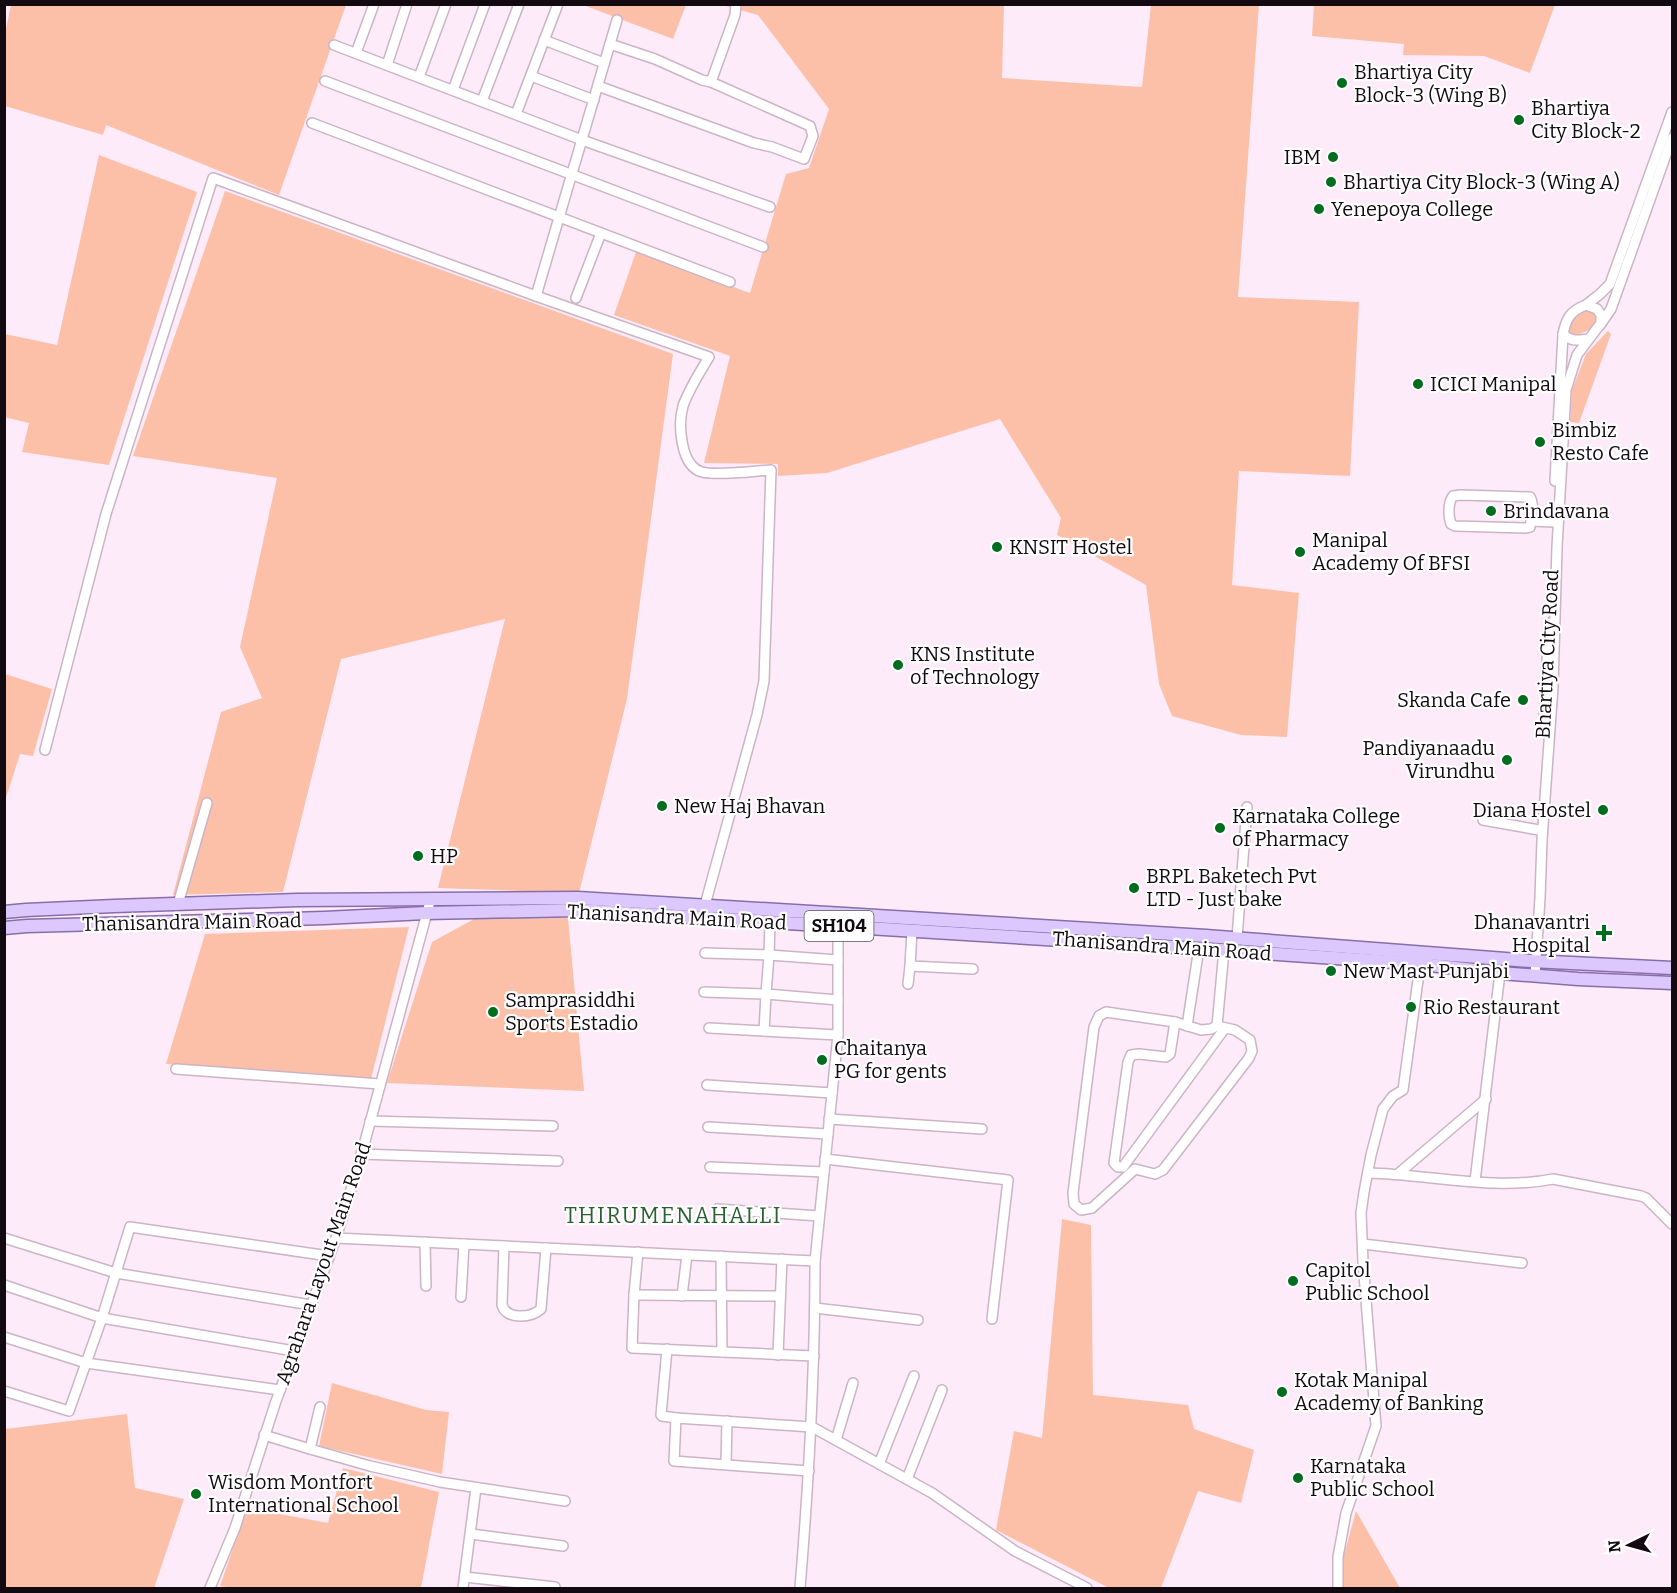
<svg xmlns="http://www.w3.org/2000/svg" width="1677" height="1593" font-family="Bitter,serif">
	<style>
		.green { fill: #fcc0a8 }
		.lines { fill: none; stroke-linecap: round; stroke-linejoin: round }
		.minor-casing { stroke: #cbb4c5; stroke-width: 12 }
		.major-casing { stroke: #876ea9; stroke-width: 15 }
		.minor { stroke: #fff; stroke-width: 9 }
		.major { stroke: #ddc8fd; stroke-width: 12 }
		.poi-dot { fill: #006d1e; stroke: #fff; stroke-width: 2 }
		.labels { text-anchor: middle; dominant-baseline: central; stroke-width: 4.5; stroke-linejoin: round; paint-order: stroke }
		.shield { fill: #fff; stroke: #595458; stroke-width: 1.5 }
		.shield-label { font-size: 18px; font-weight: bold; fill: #120a10 }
		.poi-label { font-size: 20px; fill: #120a10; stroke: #fff; text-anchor: start }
		.street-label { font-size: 20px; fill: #120a10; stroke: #fff }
		.quarter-label { font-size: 22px; letter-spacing: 1.5px; fill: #28612f; stroke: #fff }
	</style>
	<rect width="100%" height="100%" fill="#feebf9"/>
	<!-- green -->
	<g class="green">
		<polygon points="11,5 346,5 279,195 106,125 103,135 5,106 5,33"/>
		<polygon points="583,5 686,5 673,39"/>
		<polygon points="722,5 1004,5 1002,78 1142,87 1151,5 1259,5 1238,297 1359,302 1350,476 1239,471 1232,585 1299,593 1287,737 1241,735 1172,716 1159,684 1146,585 1057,535 1061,518 1000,419 827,473 778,476 778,464 704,463 730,356 614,315 636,252 750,293 786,174 809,168 829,109 758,15"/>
		<polygon points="1314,5 1314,4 1555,5 1530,73 1484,56 1403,55 1404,44 1312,36"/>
		<polygon points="99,155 197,192 109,465 22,452 29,423 4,417 5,334 57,345"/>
		<polygon points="225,191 673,354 627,699 579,893 438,888 505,619 341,659 283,892 173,895 221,712 262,698 240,647 277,478 133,456"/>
		<path d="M1589 309 1595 311C1601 325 1587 332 1576 335L1569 332 1568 326 1575 315Z"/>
		<polygon points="1608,331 1611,334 1579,423 1570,422 1572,390 1586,354"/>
		<polygon points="5,674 52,689 33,756 20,754 5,801"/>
		<polygon points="568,918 584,1091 387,1083 432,942 474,919"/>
		<polygon points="409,927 371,1079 166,1064 205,934"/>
		<polygon points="1062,1219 1091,1225 1093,1395 1188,1405 1194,1429 1254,1450 1241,1503 1198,1491 1161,1588 1109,1588 996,1530 1014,1431 1042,1438"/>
		<polygon points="332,1383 426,1410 449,1412 442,1474 319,1446"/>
		<polygon points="127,1414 135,1488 184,1499 154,1588 5,1588 5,1429"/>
		<polygon points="343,1468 439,1492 421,1588 233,1588 220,1586 247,1508 328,1523"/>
		<polygon points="1356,1511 1400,1588 1342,1588 1344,1555"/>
	</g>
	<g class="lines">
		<defs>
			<g id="minor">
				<polyline points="544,40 604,63"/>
				<polyline points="334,45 582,140 770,207"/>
				<polyline points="356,53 374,4"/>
				<polyline points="387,65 407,4"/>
				<polyline points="531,76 594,100"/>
				<polyline points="419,77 446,4"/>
				<polyline points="325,81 763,247"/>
				<polyline points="711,82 735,15 736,4"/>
				<polyline points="598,86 754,143 772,147 804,159 813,136 810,126 711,82 702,80 655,59 610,44"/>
				<polyline points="453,90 485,4"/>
				<polyline points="482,101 519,4"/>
				<polyline points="516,114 558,4"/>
				<polyline points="312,123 730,282"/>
				<polyline points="536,296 617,20"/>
				<polyline points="576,298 601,233"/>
				<polyline points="1586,305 1600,294 1610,284 1672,112"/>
				<polyline points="1600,325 1611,309 1672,138"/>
				<polyline points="1555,481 1563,334"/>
				<path d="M1531 521C1532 514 1534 504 1530 497L1461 495 1453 496C1448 503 1448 516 1451 524L1455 526 1525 528 1530 527 1531 521 1553 522"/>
				<polyline points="1544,720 1549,623"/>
				<path d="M45 750 106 514 213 178 536 296 709 357C700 372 689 389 683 406 678 424 680 466 702 472 717 476 754 471 771 470L764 681 757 715 705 905"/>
				<polyline points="1483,820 1539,830"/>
				<polyline points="178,904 207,803"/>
				<polyline points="912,931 910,966 973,969"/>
				<polyline points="1237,938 1247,807"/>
				<polyline points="705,953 769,955 770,922"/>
				<path d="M1535 975 1540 898 1542 840 1553 687 1557 547 1566 390 1577 355 1601 323V315L1597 309 1586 305C1570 311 1566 319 1563 334 1571 342 1578 340 1588 339"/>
				<polyline points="908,984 910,966"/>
				<polyline points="704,992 766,994 764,1031"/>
				<polyline points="838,1000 766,994 769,955 838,960"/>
				<polygon points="1106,1012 1175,1022 1201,1030 1211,1029 1217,1026 1235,1030 1250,1040 1252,1051 1249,1058 1163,1170 1155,1174 1135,1169 1092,1208 1081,1210 1074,1204 1073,1193 1094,1027 1099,1016"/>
				<polyline points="1175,1022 1170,1054 1166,1057 1139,1054 1131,1055 1128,1062 1115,1156 1114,1163 1118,1167 1123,1167 1225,1028"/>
				<polyline points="1187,1026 1199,948"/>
				<polyline points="1217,1026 1224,950"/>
				<polyline points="709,1028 838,1035"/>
				<polyline points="176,1069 380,1084"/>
				<polyline points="707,1085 832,1093"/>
				<polyline points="829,1119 982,1129"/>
				<polyline points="370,1121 553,1126"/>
				<polyline points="708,1127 828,1134"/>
				<polyline points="361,1154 558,1161"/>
				<polyline points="825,1159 1008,1180 992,1319"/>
				<polyline points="710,1167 824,1172"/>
				<path d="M1368 1173C1426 1174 1496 1191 1553 1179L1641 1196 1646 1198 1672 1224"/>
				<polyline points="1399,1173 1486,1099"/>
				<polyline points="1475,1181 1500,973"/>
				<polyline points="717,1209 819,1216"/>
				<polyline points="4,1238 116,1273 311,1305"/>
				<path d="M336 1238 815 1261C815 1370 809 1479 800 1588"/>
				<polyline points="425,1242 426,1286"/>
				<polyline points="1363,1244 1522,1263"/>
				<path d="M504 1246 502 1305C506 1320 531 1318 541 1309L546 1248"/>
				<polyline points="638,1252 634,1295 632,1348 722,1352 721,1256"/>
				<polyline points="815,1261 838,1035 838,922"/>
				<polyline points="4,1285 102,1318 294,1351"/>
				<polyline points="634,1295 780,1296"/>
				<polyline points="682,1296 687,1255"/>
				<polyline points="461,1297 464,1244"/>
				<polyline points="815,1308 918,1320"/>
				<polyline points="4,1337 86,1363 280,1390"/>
				<polyline points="667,1349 661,1415 662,1416 676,1418"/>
				<polyline points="722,1352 814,1356"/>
				<polyline points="778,1355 782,1259"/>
				<polyline points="4,1391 69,1411 102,1318 130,1227 329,1256"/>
				<polyline points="264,1435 310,1449 320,1407"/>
				<polyline points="836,1440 853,1383"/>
				<polyline points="310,1449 370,1466 440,1482 565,1501"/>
				<polyline points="726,1464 727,1421"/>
				<polyline points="879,1464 914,1376"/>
				<polyline points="809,1471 674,1461 676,1418 812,1427 932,1493 1015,1551 1087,1588"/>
				<polyline points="907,1479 942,1390"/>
				<polyline points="471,1534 563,1546"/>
				<polyline points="465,1577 555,1587"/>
				<polyline points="210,1588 235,1528 275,1404 336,1238 358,1167 431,898"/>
				<polyline points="463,1588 476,1488"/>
				<polyline points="1338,1588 1338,1557 1346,1513 1376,1426 1363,1262 1361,1213 1364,1192 1371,1155 1383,1109 1393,1096 1403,1090 1421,958"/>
			</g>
			<g id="major">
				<polyline points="4,912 26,910 114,906 297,900 578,898 1206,936 1531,961 1672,968"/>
				<polyline points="4,928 27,926 324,918 426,913 578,910 1206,949 1421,964 1500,973 1578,979 1672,983"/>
			</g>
		</defs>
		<!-- minor casing -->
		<use href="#minor" class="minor-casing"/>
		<!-- major casing -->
		<use href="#major" class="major-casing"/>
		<!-- minor -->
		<use href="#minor" class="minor"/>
		<!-- major -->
		<use href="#major" class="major"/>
	</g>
	<!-- markers -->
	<g class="poi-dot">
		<circle cx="1342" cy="83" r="6"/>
		<circle cx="1519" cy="120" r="6"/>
		<circle cx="1333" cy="157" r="6"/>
		<circle cx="1331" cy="182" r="6"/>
		<circle cx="1319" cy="209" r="6"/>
		<circle cx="1418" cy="384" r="6"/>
		<circle cx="1540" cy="442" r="6"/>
		<circle cx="1491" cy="511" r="6"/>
		<circle cx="997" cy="547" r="6"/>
		<circle cx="1300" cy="552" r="6"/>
		<circle cx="898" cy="665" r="6"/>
		<circle cx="1523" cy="700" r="6"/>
		<circle cx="1507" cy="760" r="6"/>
		<circle cx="662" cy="806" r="6"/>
		<circle cx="1603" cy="810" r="6"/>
		<circle cx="1220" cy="828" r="6"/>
		<circle cx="418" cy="856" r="6"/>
		<circle cx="1134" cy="888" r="6"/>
		<path d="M1601 924h6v6h6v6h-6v6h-6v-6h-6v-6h6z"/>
		<circle cx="1331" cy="971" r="6"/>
		<circle cx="1411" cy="1007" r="6"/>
		<circle cx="493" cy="1012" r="6"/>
		<circle cx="822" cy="1060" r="6"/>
		<circle cx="1293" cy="1281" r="6"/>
		<circle cx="1282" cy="1392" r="6"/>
		<circle cx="1298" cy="1478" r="6"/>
		<circle cx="196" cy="1494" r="6"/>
	</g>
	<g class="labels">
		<!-- shield labels -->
		<rect class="shield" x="804.5" y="911" width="69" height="30" rx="4.5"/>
		<g class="shield-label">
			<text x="839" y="926">SH104</text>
		</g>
		<!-- poi labels -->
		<g class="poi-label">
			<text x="1354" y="72">Bhartiya City<tspan x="1354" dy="23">Block-3 (Wing B)</tspan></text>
			<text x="1531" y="108">Bhartiya<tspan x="1531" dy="23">City Block-2</tspan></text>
			<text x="1321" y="157" text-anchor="end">IBM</text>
			<text x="1343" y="182">Bhartiya City Block-3 (Wing A)</text>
			<text x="1331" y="209">Yenepoya College</text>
			<text x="1430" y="384">ICICI Manipal</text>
			<text x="1552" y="430">Bimbiz<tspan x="1552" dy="23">Resto Cafe</tspan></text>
			<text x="1503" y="511">Brindavana</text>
			<text x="1312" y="540">Manipal<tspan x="1312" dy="23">Academy Of BFSI</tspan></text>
			<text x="1009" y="547">KNSIT Hostel</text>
			<text x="910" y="654">KNS Institute<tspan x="910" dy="23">of Technology</tspan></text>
			<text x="1511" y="700" text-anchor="end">Skanda Cafe</text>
			<text x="1495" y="748" text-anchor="end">Pandiyanaadu<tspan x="1495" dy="23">Virundhu</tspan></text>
			<text x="674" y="806">New Haj Bhavan</text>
			<text x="1591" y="810" text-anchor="end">Diana Hostel</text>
			<text x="1232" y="816">Karnataka College<tspan x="1232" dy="23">of Pharmacy</tspan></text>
			<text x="430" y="856">HP</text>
			<text x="1146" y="876">BRPL Baketech Pvt<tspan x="1146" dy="23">LTD - Just bake</tspan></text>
			<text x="1590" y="922" text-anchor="end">Dhanavantri<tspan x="1590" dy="23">Hospital</tspan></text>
			<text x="1343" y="971">New Mast Punjabi</text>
			<text x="505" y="1000">Samprasiddhi<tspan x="505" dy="23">Sports Estadio</tspan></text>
			<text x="1423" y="1007">Rio Restaurant</text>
			<text x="834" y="1048">Chaitanya<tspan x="834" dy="23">PG for gents</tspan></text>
			<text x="1305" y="1270">Capitol<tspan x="1305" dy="23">Public School</tspan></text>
			<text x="1294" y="1380">Kotak Manipal<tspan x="1294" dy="23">Academy of Banking</tspan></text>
			<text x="1310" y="1466">Karnataka<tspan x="1310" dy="23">Public School</tspan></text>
			<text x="208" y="1482">Wisdom Montfort<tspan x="208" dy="23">International School</tspan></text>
		</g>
		<!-- street labels -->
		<g class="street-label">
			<text transform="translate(1547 654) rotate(-87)">Bhartiya City Road</text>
			<text transform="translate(677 917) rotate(3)">Thanisandra Main Road</text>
			<text transform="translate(192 922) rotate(-1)">Thanisandra Main Road</text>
			<text transform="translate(1162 946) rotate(4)">Thanisandra Main Road</text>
			<text transform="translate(323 1263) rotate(-71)">Agrahara Layout Main Road</text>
		</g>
		<!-- quarter labels -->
		<g class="quarter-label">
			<text x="673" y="1215">THIRUMENAHALLI</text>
		</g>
	</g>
	<!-- border -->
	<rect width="1677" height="1593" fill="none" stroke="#120a10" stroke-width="12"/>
	<!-- north arrow -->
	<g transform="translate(1629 1545) rotate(265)" stroke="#ffffff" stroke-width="4.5" paint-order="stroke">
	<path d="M0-4.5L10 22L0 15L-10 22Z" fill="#120a10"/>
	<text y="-9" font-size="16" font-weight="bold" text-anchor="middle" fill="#120a10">N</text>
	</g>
</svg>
